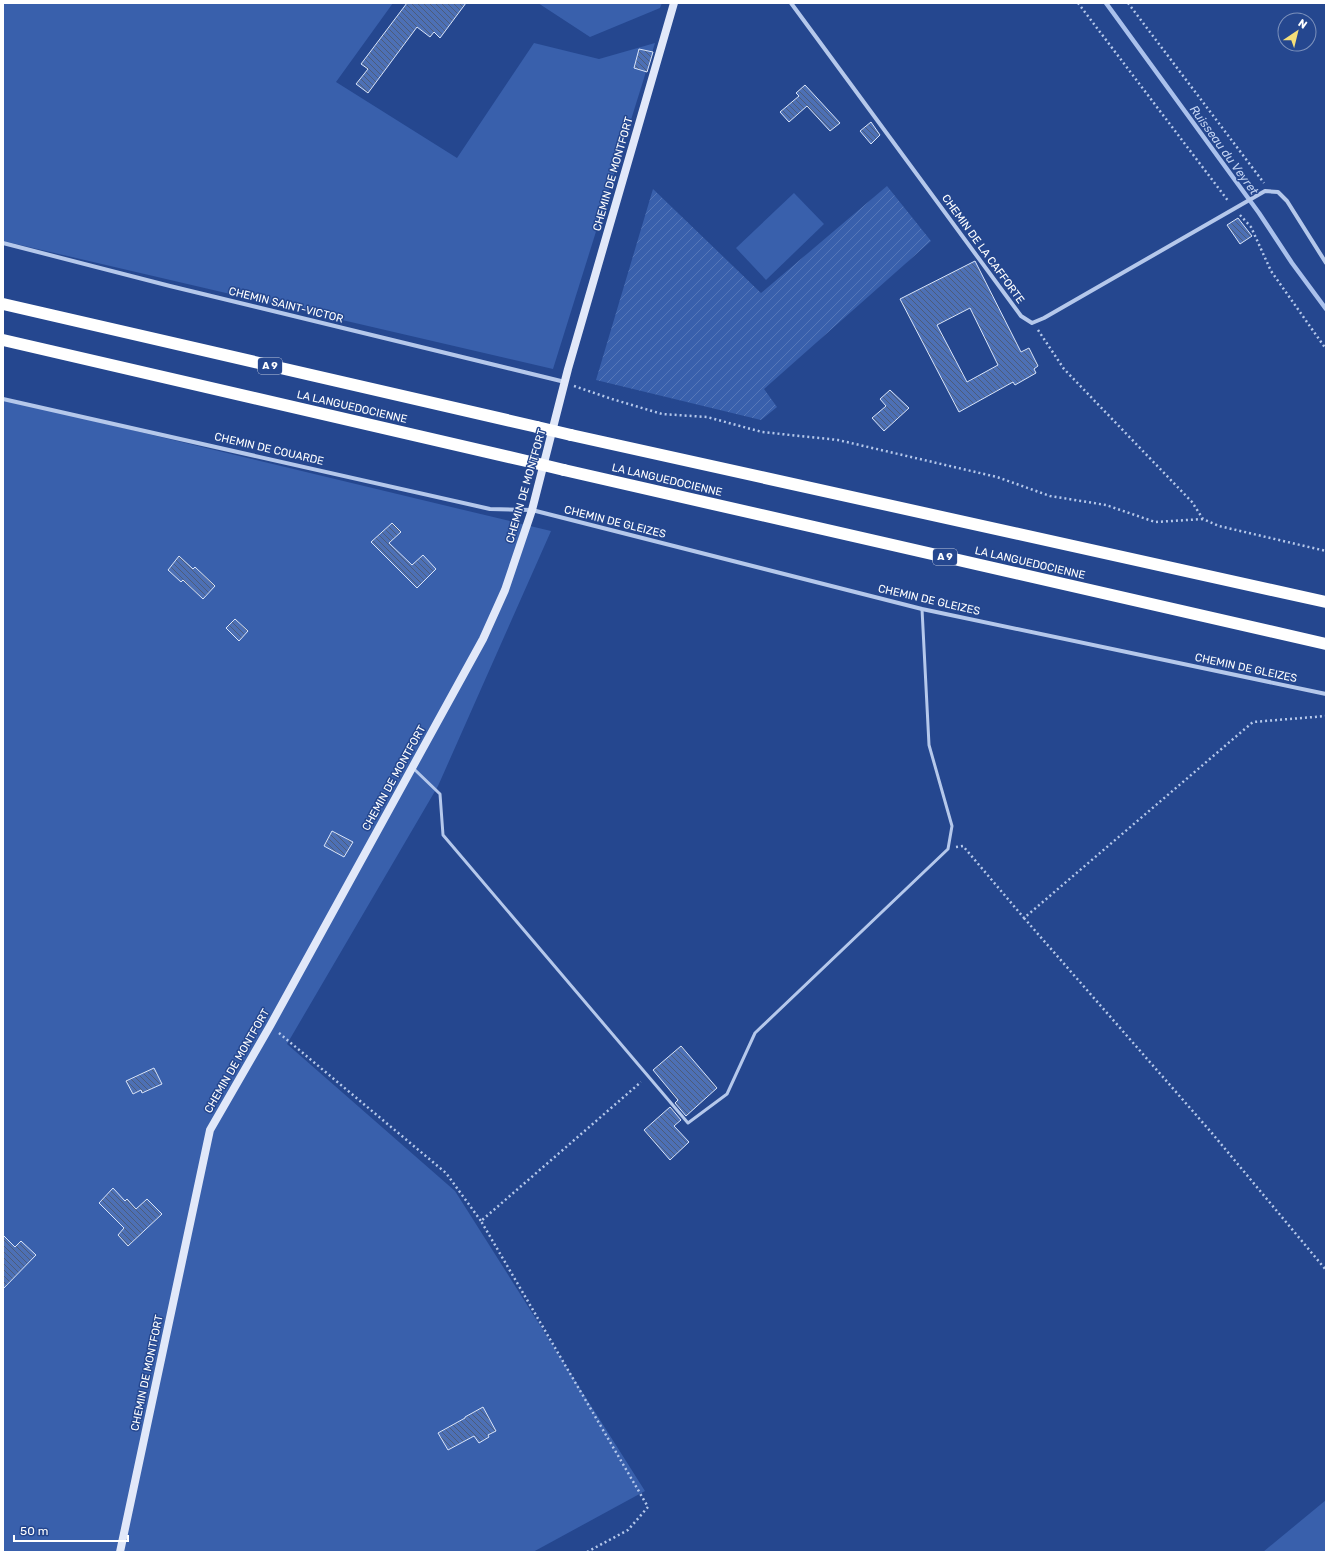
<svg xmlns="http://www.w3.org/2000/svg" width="1329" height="1555" font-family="Rubik,sans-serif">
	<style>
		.green { fill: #3960ac }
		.garden { fill: url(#garden-furrows) }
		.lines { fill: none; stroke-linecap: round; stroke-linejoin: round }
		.stream { stroke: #aac1ec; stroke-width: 4.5 }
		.building { fill: url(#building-back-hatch); stroke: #dae5f9; fill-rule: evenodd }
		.path { stroke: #b5c8eb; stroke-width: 2.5; stroke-dasharray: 2 3; stroke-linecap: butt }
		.lane { stroke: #b5c8eb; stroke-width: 3 }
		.street { stroke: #b5c8eb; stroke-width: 4 }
		.secondary { stroke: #e1e8f9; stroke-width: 8 }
		.highway { stroke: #fff; stroke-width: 12 }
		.highway-bridge { stroke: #fff; stroke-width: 12 }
		.labels { text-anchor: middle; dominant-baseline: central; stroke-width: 3; stroke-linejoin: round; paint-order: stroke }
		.shield { fill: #25478f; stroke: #bec8dd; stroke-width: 1 }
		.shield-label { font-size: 10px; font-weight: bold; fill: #fff }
		.street-label { font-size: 11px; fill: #fff; stroke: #25478f }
		.water-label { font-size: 12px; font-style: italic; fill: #c1d2f2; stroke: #25478f }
	</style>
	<defs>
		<pattern id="garden-furrows" width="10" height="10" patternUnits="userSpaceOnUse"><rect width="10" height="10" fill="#3960ac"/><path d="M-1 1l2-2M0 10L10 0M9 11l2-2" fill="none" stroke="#5778b8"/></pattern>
		<pattern id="building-back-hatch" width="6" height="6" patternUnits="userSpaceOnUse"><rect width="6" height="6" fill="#4d70b5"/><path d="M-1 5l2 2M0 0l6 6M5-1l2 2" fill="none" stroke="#4c5c7b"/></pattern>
	</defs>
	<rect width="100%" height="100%" fill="#25478f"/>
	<!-- green -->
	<g class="green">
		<polygon points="3,3 393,3 336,82 457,158 534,43 599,59 655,43 553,369 3,241"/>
		<polygon points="538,3 662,3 660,8 590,37"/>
		<polygon points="794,193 824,224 766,280 736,248"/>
		<polygon points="3,399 551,531 438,786 287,1044 455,1191 645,1491 533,1552 3,1552"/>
		<polygon points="1326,1500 1326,1552 1263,1552"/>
	</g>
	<!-- garden -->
	<polygon class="garden" points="887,186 931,241 764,389 777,407 761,420 596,380 653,189 761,293"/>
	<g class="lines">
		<!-- stream -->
		<polyline class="stream" points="1106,3 1259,213 1292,263 1326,309"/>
	</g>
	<!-- building -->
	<g class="building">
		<polygon points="407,3 466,3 440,38 434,32 430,37 417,27 368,93 356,84 368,69 361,64"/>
		<polygon points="639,49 653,52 647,72 634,68"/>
		<polygon points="805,85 840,123 830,131 807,106 789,122 780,112 799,96 796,93"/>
		<polygon points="871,122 880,135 871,144 860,131"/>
		<polygon points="1238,218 1252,236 1240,244 1227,225"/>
		<path d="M975 261 1021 352 1029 348 1038 366 1034 369 1036 373 1015 385 1013 382 959 412 900 299ZM970 308 998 365 967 382 937 325Z"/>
		<polygon points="890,390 909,408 884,431 872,418 886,406 880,399"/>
		<polygon points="392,523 401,532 389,543 412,565 423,555 436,569 417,588 371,542"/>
		<polygon points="179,556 193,569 195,567 215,586 203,599 183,580 181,582 168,570"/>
		<polygon points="235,619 248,631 239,641 226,628"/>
		<polygon points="332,831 353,842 344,857 324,846"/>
		<polygon points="681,1046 717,1088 686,1116 675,1103 678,1100 653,1070"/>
		<polygon points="154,1068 162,1084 142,1093 141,1090 133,1094 126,1081"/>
		<polygon points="670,1107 681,1120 674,1126 689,1142 670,1160 644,1130"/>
		<polygon points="113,1188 125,1201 127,1199 136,1209 147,1199 162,1214 128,1246 118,1235 124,1228 99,1203"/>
		<polygon points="3,1235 15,1247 21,1241 36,1255 3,1289"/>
		<polygon points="483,1407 496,1431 488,1435 489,1437 479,1443 474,1436 448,1450 438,1433 465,1418 465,1417"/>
	</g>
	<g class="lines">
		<!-- path -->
		<g class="path">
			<polyline points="1078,3 1229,202"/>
			<polyline points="1128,3 1264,183"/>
			<polyline points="1240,215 1251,227 1271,271 1326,349"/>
			<polyline points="1038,330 1064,369 1192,502 1203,519 1219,526 1326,551"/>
			<polyline points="574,386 612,399 662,414 707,417 762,432 838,440 997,477 1050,496 1106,505 1155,522 1203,519"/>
			<polyline points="956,847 963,846 1024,918 1253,722 1326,716"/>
			<polyline points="1024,918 1211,1132 1326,1270"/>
			<polyline points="279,1033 446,1173 481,1221"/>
			<polyline points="587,1552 628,1530 648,1507 481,1221 641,1082"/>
		</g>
		<!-- lane -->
		<polyline class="lane" points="414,769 440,794 443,835 688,1123 727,1094 755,1033 948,849 952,826 929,745 922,609"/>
		<!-- street -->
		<g class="street">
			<polyline points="791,3 1021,316 1032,323 1044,318 1265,191 1278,192 1287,201 1326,263"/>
			<polyline points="3,243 170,286 565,382"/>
			<polyline points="3,399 490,509 532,510 922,609 1326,694"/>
		</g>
		<!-- secondary -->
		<polyline class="secondary" points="120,1552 210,1130 270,1026 483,639 505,590 532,510 568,369 674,3"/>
		<!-- highway -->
		<g class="highway">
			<polyline points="3,304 537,427"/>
			<polyline points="3,340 535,463"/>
			<polyline points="571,435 1326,602"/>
			<polyline points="564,470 1326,644"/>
		</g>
		<!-- highway-bridge -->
		<g class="highway-bridge">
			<polyline points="537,427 571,435"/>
			<polyline points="535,463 564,470"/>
		</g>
	</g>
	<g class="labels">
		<!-- shield labels -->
		<g class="shield">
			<rect x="258" y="358" width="24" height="16" rx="3"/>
			<rect x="933" y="549" width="24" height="16" rx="3"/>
		</g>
		<g class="shield-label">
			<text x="270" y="366">A 9</text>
			<text x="945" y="557">A 9</text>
		</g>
		<!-- street labels -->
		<g class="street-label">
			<text transform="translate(613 174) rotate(-74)">CHEMIN DE MONTFORT</text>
			<text transform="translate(983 249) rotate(54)">CHEMIN DE LA CAFFORTE</text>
			<text transform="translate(286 305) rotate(14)">CHEMIN SAINT-VICTOR</text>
			<text transform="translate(352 407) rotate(13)">LA LANGUEDOCIENNE</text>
			<text transform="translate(269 449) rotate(13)">CHEMIN DE COUARDE</text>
			<text transform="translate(667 480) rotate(13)">LA LANGUEDOCIENNE</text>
			<text transform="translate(526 486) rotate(-74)">CHEMIN DE MONTFORT</text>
			<text transform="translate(615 522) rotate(14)">CHEMIN DE GLEIZES</text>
			<text transform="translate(1030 563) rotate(13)">LA LANGUEDOCIENNE</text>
			<text transform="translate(929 600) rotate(13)">CHEMIN DE GLEIZES</text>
			<text transform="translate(1246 668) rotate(12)">CHEMIN DE GLEIZES</text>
			<text transform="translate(394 778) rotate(-61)">CHEMIN DE MONTFORT</text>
			<text transform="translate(237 1061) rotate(-60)">CHEMIN DE MONTFORT</text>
			<text transform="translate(147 1373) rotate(-78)">CHEMIN DE MONTFORT</text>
		</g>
		<!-- water labels -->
		<g class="water-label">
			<text transform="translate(1224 150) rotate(54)">Ruisseau du Veyret</text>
		</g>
	</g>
	<!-- border -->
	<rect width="1329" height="1555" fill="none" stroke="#ffffff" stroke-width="8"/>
	<!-- north arrow -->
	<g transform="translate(1297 32) rotate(35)"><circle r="19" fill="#25478f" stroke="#7c91bc"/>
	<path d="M0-3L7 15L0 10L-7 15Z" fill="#f5df79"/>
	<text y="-6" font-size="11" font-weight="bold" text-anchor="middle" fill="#ffffff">N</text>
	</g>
	<!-- scale -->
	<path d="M14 1535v6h114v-6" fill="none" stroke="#ffffff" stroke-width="2"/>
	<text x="20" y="1535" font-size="12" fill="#ffffff" stroke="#25478f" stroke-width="3" paint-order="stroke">50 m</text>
</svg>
